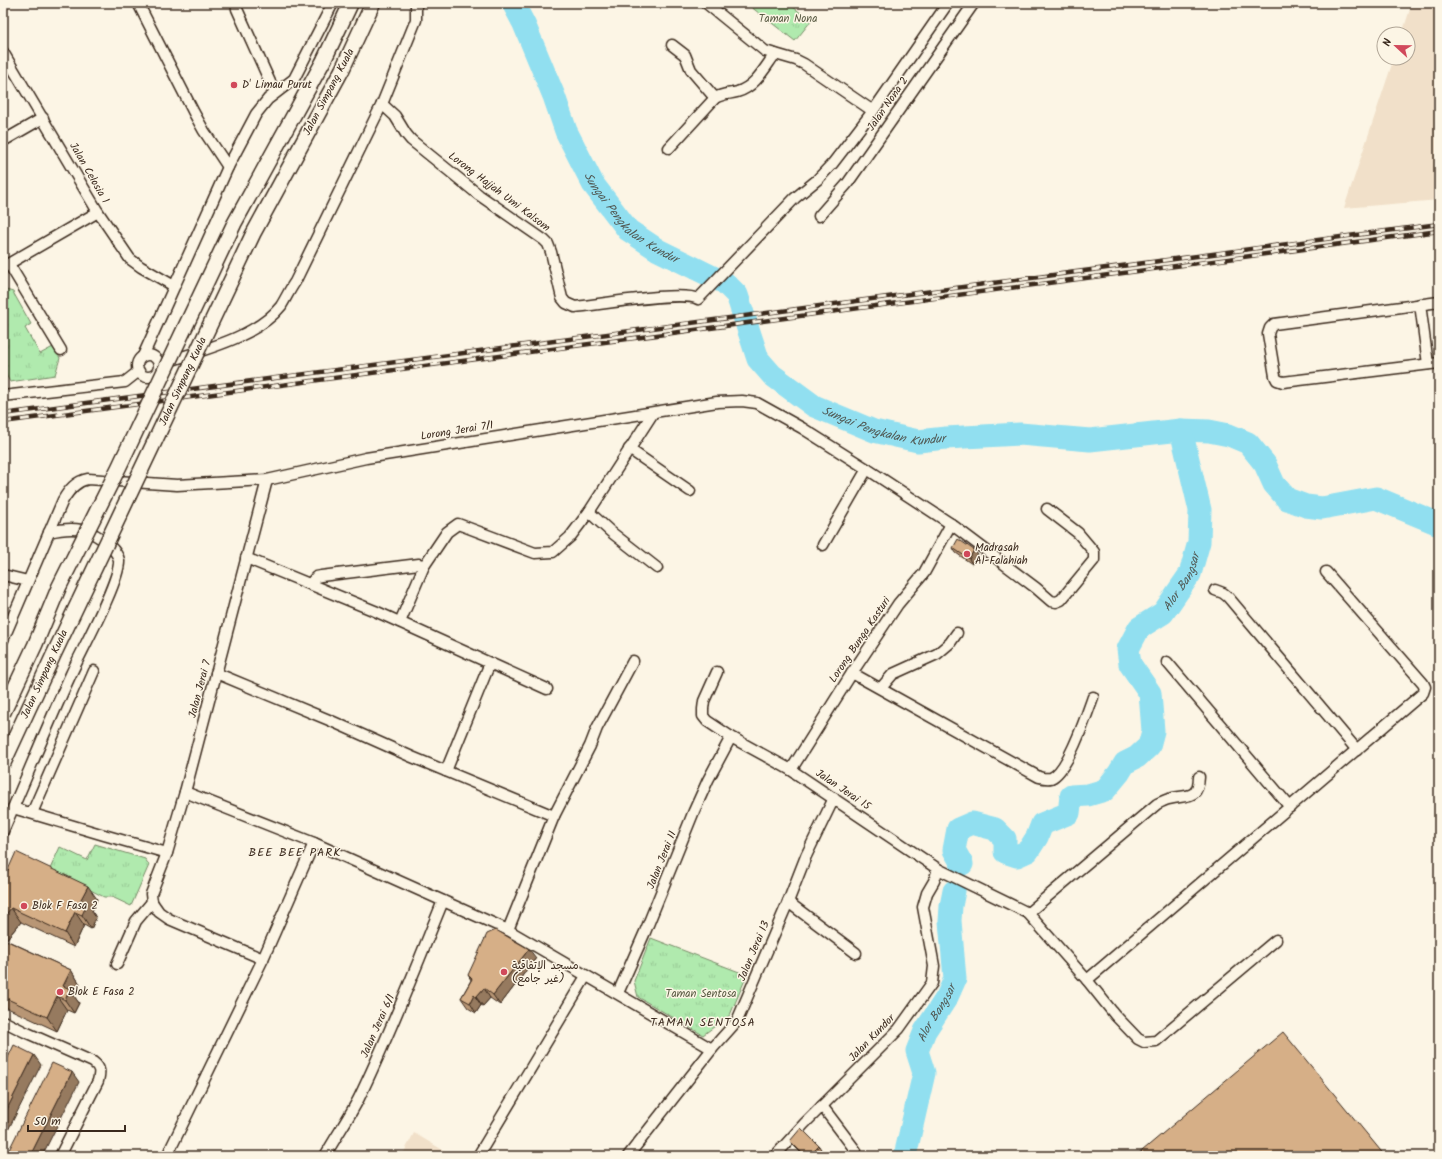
<svg xmlns="http://www.w3.org/2000/svg" width="1442" height="1159" font-family="Kalam,'Playpen Sans Arabic',sans-serif">
	<style>
		.built { fill: #f1e0c9 }
		.park { fill: url(#park-tufts); stroke: #768a66 }
		.lines { fill: none; stroke-linecap: round; stroke-linejoin: round }
		.river { stroke: #91dff0; stroke-width: 23 }
		.minor-casing { stroke: #3b2a1e; stroke-width: 13 }
		.secondary-casing { stroke: #3b2a1e; stroke-width: 17 }
		.minor { stroke: #fcf5e5; stroke-width: 10 }
		.secondary { stroke: #fcf5e5; stroke-width: 14 }
		.rail-casing { stroke: #3b2a1e; stroke-width: 4.5 }
		.rail { stroke: #fcf5e5; stroke-width: 3; stroke-dasharray: 9; stroke-linecap: butt }
		.secondary-bridge-casing { stroke: #3b2a1e; stroke-width: 17; stroke-linecap: butt }
		.secondary-bridge { stroke: #fcf5e5; stroke-width: 14 }
		.wall { fill: #b89674; stroke: #3b2a1e }
		.shaded-wall { fill: #967a5e; stroke: #3b2a1e }
		.building { fill: #d6af87; stroke: #3b2a1e }
		.poi-dot { fill: #d1495b; stroke: #fcf5e5; stroke-width: 1.5 }
		.labels { text-anchor: middle; dominant-baseline: central; stroke-width: 3; stroke-linejoin: round; paint-order: stroke }
		.park-label { font-size: 11px; fill: #585a42; stroke: #fcf5e5 }
		.poi-label { font-size: 11px; fill: #3b2a1e; stroke: #fcf5e5; text-anchor: start }
		.street-label { font-size: 11px; fill: #3b2a1e; stroke: #fcf5e5 }
		.water-label { font-size: 12px; font-style: italic; fill: #505752; stroke: #fcf5e5 }
		.neighbourhood-label { font-size: 12px; letter-spacing: 1px; fill: #3b2a1e; stroke: #fcf5e5 }
	</style>
	<defs>
		<pattern id="park-tufts" width="24" height="20" patternUnits="userSpaceOnUse"><rect width="24" height="20" fill="#b0eaae"/><path d="M3 7l-1-3M5 7V3M7 7l1-3M15 17l-1-3M17 17v-4M19 17l1-3" fill="none" stroke="#98c995"/></pattern>
	</defs>
	<rect width="100%" height="100%" fill="#fcf5e5"/>
	<filter id="ink" filterUnits="userSpaceOnUse"><feTurbulence type="fractalNoise" baseFrequency=".025" numOctaves="2"/><feDisplacementMap in="SourceGraphic" scale="8" xChannelSelector="R" yChannelSelector="G"/><feConvolveMatrix kernelMatrix="1 2 1 2 8 2 1 2 1" color-interpolation-filters="sRGB"/></filter>
	<g filter="url(#ink)">
		<!-- built -->
		<g class="built">
			<polygon points="1412,3 1439,3 1439,200 1344,208 1394,58 1408,58 1408,34 1402,34"/>
			<polygon points="414,1133 453,1156 402,1156"/>
		</g>
		<!-- park -->
		<g class="park">
			<polygon points="746,3 788,3 811,21 795,41"/>
			<polygon points="3,289 13,292 31,324 25,328 40,354 53,347 60,358 55,375 10,382 3,369"/>
			<polygon points="95,844 145,859 149,865 131,906 112,897 104,897 50,869 60,847 87,860"/>
			<polygon points="651,938 747,975 730,1015 703,1035 638,997 634,981"/>
		</g>
		<g class="lines">
			<!-- river -->
			<g class="river">
				<path id="s1" d="M513 3 524 24 554 96 566 131 593 184 628 230 658 250 725 283 737 295 758 359 772 375 814 406 874 431 918 441 946 438 1020 434 1090 440 1181 430 1209 431 1229 435 1248 443 1265 464 1274 484 1287 499 1306 506 1322 508 1376 498 1439 524"/>
				<path id="s2" d="M962 864 954 850 958 829 972 823 995 829 1005 839V852L1017 856 1028 851 1037 837 1042 824 1069 813 1071 796 1088 795 1105 790 1119 773 1125 763 1137 757 1149 746 1153 731 1150 693 1130 664 1128 649 1139 628 1163 613 1190 574 1199 542 1200 510 1181 430"/>
				<path id="s3" d="M905 1156 924 1073 917 1051 925 1031 947 997 955 979 950 921 951 906 954 891"/>
			</g>
			<defs>
				<g id="minor">
					<polyline points="138,3 194,113 204,131 228,167"/>
					<polyline points="236,3 237,9 275,93"/>
					<polyline points="706,3 765,51 796,60 804,64 873,111"/>
					<polyline points="672,45 685,55 691,70 715,98"/>
					<polyline points="3,52 98,212 130,259 141,267 174,286"/>
					<path d="M382 104 395 116 406 134 411 140 479 195 544 240 548 244 551 252 562 298 566 303 575 307C598 305 682 290 698 299L795 198 817 180 833 163 873 111 948 3"/>
					<polyline points="3,141 43,118"/>
					<path d="M669 148 715 98C722 94 729 94 737 92 755 87 764 69 775 54"/>
					<polyline points="819,216 847,184 974,3"/>
					<polyline points="9,264 61,350"/>
					<polyline points="3,267 98,212"/>
					<polyline points="1439,302 1274,324 1270,328 1268,334 1275,376 1277,380 1283,382 1439,363"/>
					<polyline points="1420,304 1428,364"/>
					<circle cx="148" cy="366" r="11"/>
					<polyline points="143,356 228,167 256,114 268,99 294,79 333,3"/>
					<path d="M160 364C198 351 255 339 281 306 286 298 290 289 295 282L382 104 416 20V3"/>
					<polyline points="3,396 125,382 139,371"/>
					<polyline points="629,449 690,491"/>
					<polyline points="589,512 611,532 657,568"/>
					<polyline points="823,545 867,469"/>
					<polyline points="246,558 375,611 547,689"/>
					<polyline points="3,575 28,581"/>
					<polyline points="310,584 316,577 321,576 419,564 424,566"/>
					<polyline points="1215,590 1223,593 1228,597 1357,750"/>
					<polyline points="400,622 424,566 447,532 458,524 535,553 553,552 570,537 589,512 653,413"/>
					<path d="M3 640 63 500C69 490 76 481 88 479L177 485 267 480 366 458 717 402 742 401 757 403 802 428 867 469 951 524 1036 588 1051 601 1056 602 1061 600 1094 560V552L1078 533 1047 509"/>
					<polyline points="1167,662 1290,807"/>
					<polyline points="717,672 704,701 703,709 703,716 707,721 731,737 791,770 938,869 1028,913 1087,980 1115,1015 1138,1039 1144,1042 1156,1041 1276,940"/>
					<polyline points="216,673 329,720 412,757 554,816"/>
					<path d="M852 673 1039 777C1043 778 1047 779 1051 778 1068 771 1087 714 1093 697"/>
					<polyline points="881,688 893,674 937,654 950,643 957,633"/>
					<polyline points="791,770 852,673 898,604 924,573 951,524"/>
					<polyline points="446,771 490,663"/>
					<polyline points="185,792 314,843 508,930 712,1049"/>
					<polyline points="13,808 104,835 167,853"/>
					<polyline points="32,813 94,671"/>
					<path d="M3 831C26 779 47 726 71 674 81 652 121 579 119 560 118 554 113 549 109 545 91 528 73 526 49 532"/>
					<polyline points="152,902 151,894 167,853 185,792 267,480"/>
					<polyline points="152,902 159,912 169,919 263,959"/>
					<polyline points="788,902 856,953"/>
					<path d="M1028 913 1157 804C1161 802 1165 800 1169 799 1186 794 1198 801 1199 777"/>
					<polyline points="508,930 554,816 590,746 597,728 633,661"/>
					<polyline points="117,964 136,921 152,902"/>
					<polyline points="1087,980 1423,693 1425,687 1423,683 1326,572"/>
					<polyline points="618,993 645,932 694,811 708,780 731,737"/>
					<path d="M3 1021 25 1032 93 1062C101 1068 100 1073 98 1081L60 1156"/>
					<polyline points="822,1106 856,1151"/>
					<polyline points="167,1156 263,959 314,843"/>
					<path d="M325 1156C336 1136 349 1118 359 1098 390 1034 416 967 443 901"/>
					<polyline points="478,1156 586,976"/>
					<polyline points="628,1156 712,1049 737,1021 788,902 806,856 834,798"/>
					<polyline points="775,1156 804,1124 899,1029 932,983 934,966 923,907 927,893 934,881 938,869"/>
				</g>
				<g id="secondary">
					<polyline points="324,60 351,3"/>
					<polyline points="342,70 373,3"/>
				</g>
			</defs>
			<!-- minor casing -->
			<use href="#minor" class="minor-casing"/>
			<!-- secondary casing -->
			<use href="#secondary" class="secondary-casing"/>
			<!-- minor -->
			<use href="#minor" class="minor"/>
			<!-- secondary -->
			<use href="#secondary" class="secondary"/>
			<defs>
				<g id="rail">
					<polyline points="3,414 1439,224"/>
					<polyline points="3,422 1439,231"/>
				</g>
			</defs>
			<!-- rail casing -->
			<use href="#rail" class="rail-casing"/>
			<!-- rail -->
			<use href="#rail" class="rail"/>
			<defs>
				<g id="secondary-bridge">
					<polyline points="3,713 35,645 59,587 119,467 234,224 324,60"/>
					<path id="s4" d="M3 764 53 656 253 234 342 70"/>
				</g>
			</defs>
			<!-- secondary-bridge casing -->
			<use href="#secondary-bridge" class="secondary-bridge-casing"/>
			<!-- secondary-bridge -->
			<use href="#secondary-bridge" class="secondary-bridge"/>
		</g>
		<!-- wall -->
		<g class="wall">
			<polygon points="953,548 978,555 972,564 956,553"/>
			<polygon points="3,881 97,899 92,911 96,918 91,929 84,925 74,947 21,922 6,940 71,970 80,984 74,996 79,1003 74,1013 67,1010 57,1031 3,1006"/>
			<polygon points="536,958 500,1005 490,998 483,1006 481,1005 476,1013 468,1008 461,998 471,980 468,975"/>
			<polygon points="790,1141 819,1146 822,1151 817,1156 804,1156 793,1145"/>
		</g>
		<!-- shaded-wall -->
		<g class="shaded-wall">
			<polygon points="974,550 978,555 972,564 969,559"/>
			<polygon points="88,886 97,899 92,911 96,918 91,929 82,915 80,901"/>
			<polygon points="11,908 21,922 3,943 3,918"/>
			<polygon points="75,912 84,925 74,947 65,933"/>
			<polygon points="529,949 536,958 500,1005 493,995"/>
			<polygon points="71,970 80,984 74,996 79,1003 74,1013 65,1000 63,986"/>
			<polygon points="484,988 490,998 483,1006 476,997"/>
			<polygon points="474,995 481,1005 476,1013 470,1003"/>
			<polygon points="57,996 67,1010 57,1031 47,1017"/>
			<polygon points="34,1055 41,1065 3,1140 3,1117"/>
			<polygon points="72,1072 79,1082 42,1156 30,1156"/>
		</g>
		<!-- building -->
		<g class="building">
			<polygon points="958,539 974,550 969,559 953,548"/>
			<polygon points="16,852 88,886 80,901 87,904 82,915 75,912 65,933 11,908 3,918 3,881"/>
			<polygon points="496,930 529,949 493,995 484,988 476,997 474,995 470,1003 461,998 472,979 468,975 487,934"/>
			<polygon points="3,939 71,970 63,986 70,989 65,1000 57,996 47,1017 3,997"/>
			<polygon points="1283,1032 1385,1156 1136,1156"/>
			<polygon points="14,1045 34,1055 3,1117 3,1068"/>
			<polygon points="52,1063 72,1072 30,1156 6,1156"/>
			<polygon points="801,1128 819,1146 809,1156 805,1156 790,1141"/>
		</g>
	</g>
	<!-- markers -->
	<g class="poi-dot">
		<circle cx="234" cy="85" r="4"/>
		<circle cx="967" cy="554" r="4"/>
		<circle cx="24" cy="906" r="4"/>
		<circle cx="504" cy="972" r="4"/>
		<circle cx="60" cy="992" r="4"/>
	</g>
	<g class="labels">
		<!-- park labels -->
		<g class="park-label">
			<text x="788" y="19">Taman Nona</text>
			<text x="701" y="994">Taman Sentosa</text>
		</g>
		<!-- poi labels -->
		<g class="poi-label">
			<text x="242" y="85">D' Limau Purut</text>
			<text x="975" y="548">Madrasah<tspan x="975" dy="13">Al-Falahiah</tspan></text>
			<text x="32" y="906">Blok F Fasa 2</text>
			<text x="512" y="966">مسجد الإتفاقية<tspan x="512" dy="13">(غير جامع)</tspan></text>
			<text x="68" y="992">Blok E Fasa 2</text>
		</g>
		<!-- street labels -->
		<g class="street-label">
			<text transform="translate(329 92) rotate(-62)">Jalan Simpang Kuala</text>
			<text transform="translate(888 104) rotate(-55)">Jalan Nona 2</text>
			<text transform="translate(89 173) rotate(60)">Jalan Celosia 1</text>
			<text transform="translate(499 192) rotate(37)">Lorong Hajjah Umi Kalsom</text>
			<text stroke="none"><textPath href="#s4" startOffset="423">Jalan Simpang Kuala</textPath></text>
			<text transform="translate(457 431) rotate(-9)">Lorong Jerai 7/1</text>
			<text transform="translate(860 640) rotate(-56)">Lorong Bunga Kasturi</text>
			<text stroke="none"><textPath href="#s4" startOffset="99">Jalan Simpang Kuala</textPath></text>
			<text transform="translate(200 689) rotate(-75)">Jalan Jerai 7</text>
			<text transform="translate(843 790) rotate(34)">Jalan Jerai 15</text>
			<text transform="translate(662 860) rotate(-68)">Jalan Jerai 11</text>
			<text transform="translate(754 951) rotate(-67)">Jalan Jerai 13</text>
			<text transform="translate(378 1026) rotate(-66)">Jalan Jerai 6/1</text>
			<text transform="translate(872 1038) rotate(-46)">Jalan Kundor</text>
		</g>
		<!-- water labels -->
		<g class="water-label">
			<text stroke="none"><textPath href="#s1" startOffset="250">Sungai Pengkalan Kundur</textPath></text>
			<text stroke="none"><textPath href="#s1" startOffset="598">Sungai Pengkalan Kundur</textPath></text>
			<text stroke="none"><textPath href="#s2" startOffset="496">Alor Bangsar</textPath></text>
			<text stroke="none"><textPath href="#s3" startOffset="151">Alor Bangsar</textPath></text>
		</g>
		<!-- neighbourhood labels -->
		<g class="neighbourhood-label">
			<text x="295" y="852">BEE BEE PARK</text>
			<text x="703" y="1022">TAMAN SENTOSA</text>
		</g>
	</g>
	<!-- margin -->
	<rect width="1442" height="1159" fill="none" stroke="#fcf5e5" stroke-width="16"/>
	<rect x="8" y="8" width="1426" height="1143" fill="none" stroke="#3b2a1e" stroke-width="1.5" filter="url(#ink)"/>
	<!-- north arrow -->
	<g transform="translate(1396 46) rotate(292)"><circle r="19" fill="#fcf5e5" stroke="#afa495"/>
	<path d="M0-3L7 15L0 10L-7 15Z" fill="#d1495b"/>
	<text y="-6" font-size="11" font-weight="bold" text-anchor="middle" fill="#3b2a1e">N</text>
	</g>
	<!-- scale -->
	<path d="M28 1125v6h97v-6" fill="none" stroke="#3b2a1e" stroke-width="2"/>
	<text x="34" y="1125" font-size="12" fill="#3b2a1e" stroke="#fcf5e5" stroke-width="3" paint-order="stroke">50 m</text>
</svg>
